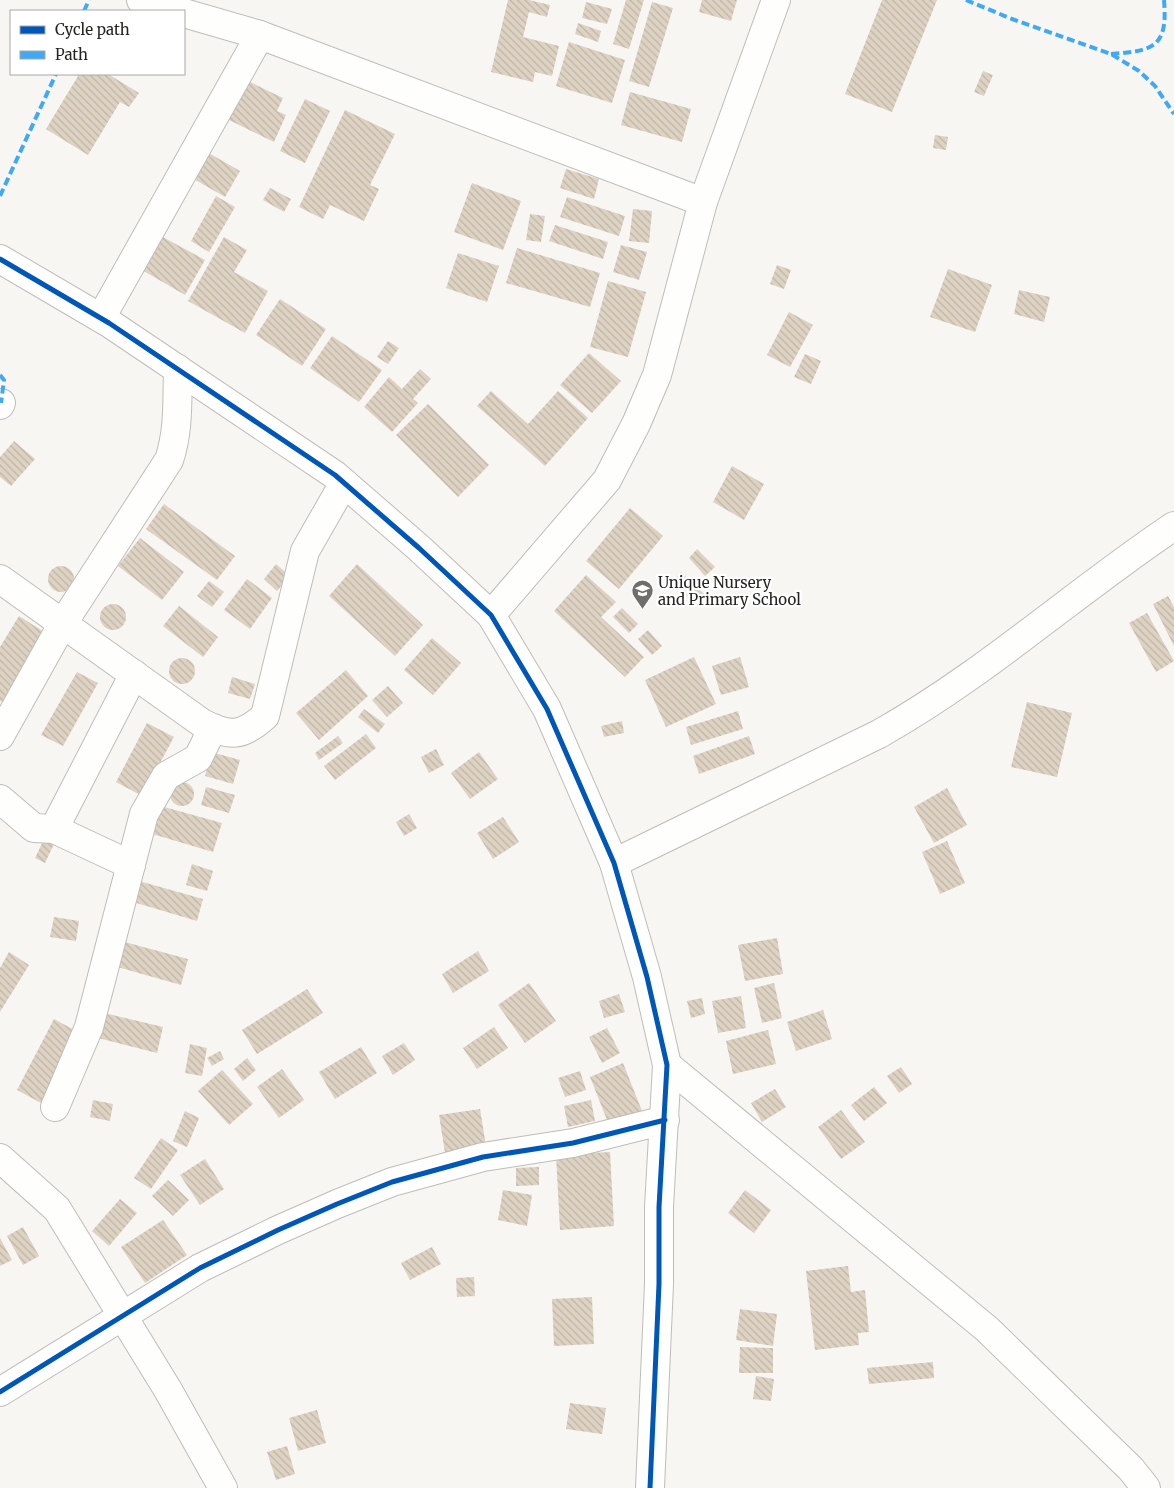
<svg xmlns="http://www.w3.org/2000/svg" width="1174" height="1488" font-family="Merriweather,serif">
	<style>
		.building { fill: url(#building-back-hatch) }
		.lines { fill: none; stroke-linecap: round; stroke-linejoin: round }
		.minor-casing { stroke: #bfbdba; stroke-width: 30 }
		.minor { stroke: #fefefd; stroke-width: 28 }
		.quiet { stroke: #3fa9f5; stroke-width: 4; stroke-dasharray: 8 4; stroke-linecap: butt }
		.cycleway-casing { stroke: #fff; stroke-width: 8 }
		.cycleway { stroke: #0057b8; stroke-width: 5 }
		.labels { text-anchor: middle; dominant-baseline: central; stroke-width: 4.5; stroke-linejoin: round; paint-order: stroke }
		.poi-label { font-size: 15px; fill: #262421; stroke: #fff; text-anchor: start }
	</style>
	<defs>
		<pattern id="building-back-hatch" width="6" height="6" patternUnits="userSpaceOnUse" patternTransform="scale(1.25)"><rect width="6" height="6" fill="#ded3c3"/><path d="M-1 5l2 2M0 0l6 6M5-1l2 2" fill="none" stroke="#beb5a7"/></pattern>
	</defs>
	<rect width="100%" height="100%" fill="#f8f6f2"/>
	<!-- building -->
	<g class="building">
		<polygon points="508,0 529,0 550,5 547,17 529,12 523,37 559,46 552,76 535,72 533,82 491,72"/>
		<polygon points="626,0 644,0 629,49 613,44"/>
		<polygon points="702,0 737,0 731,21 699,12"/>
		<polygon points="882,0 937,0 892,112 845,94"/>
		<polygon points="586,2 612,9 607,24 582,18"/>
		<polygon points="652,2 673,8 649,87 629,81"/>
		<polygon points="578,23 601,31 598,42 575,34"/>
		<polygon points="569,42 625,60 612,103 556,86"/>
		<polygon points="983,71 993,75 984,96 974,92"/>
		<polygon points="74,74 108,74 139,93 129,107 120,102 88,155 46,129 78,76"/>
		<polygon points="246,80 283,98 277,111 286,115 274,142 227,119"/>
		<polygon points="630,92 691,109 682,142 621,125"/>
		<polygon points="305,99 330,111 305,163 280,151"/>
		<polygon points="345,110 395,134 370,185 379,189 364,221 330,205 323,219 299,207"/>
		<polygon points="935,135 948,137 946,150 933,148"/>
		<polygon points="207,152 240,171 225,197 192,178"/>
		<polygon points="566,169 599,179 594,199 560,188"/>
		<polygon points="472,183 521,201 503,250 454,232"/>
		<polygon points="270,188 291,199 284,212 263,200"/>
		<polygon points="216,196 235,207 209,252 191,241"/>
		<polygon points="567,197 625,216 619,236 560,217"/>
		<polygon points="633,209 652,211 649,243 629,241"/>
		<polygon points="530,214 545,216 541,242 526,240"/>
		<polygon points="555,225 608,242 603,259 549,241"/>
		<polygon points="161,236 205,260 185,295 142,270"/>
		<polygon points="224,237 247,250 234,272 268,291 245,333 188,301"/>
		<polygon points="621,245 647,252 639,280 613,272"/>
		<polygon points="517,248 600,273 590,307 506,283"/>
		<polygon points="458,253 499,266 487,302 446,288"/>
		<polygon points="777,265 791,270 784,289 770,284"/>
		<polygon points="948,269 992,285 975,332 930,317"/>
		<polygon points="608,281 646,292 628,357 590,347"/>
		<polygon points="1019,290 1050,297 1044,322 1014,314"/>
		<polygon points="280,299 326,329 302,366 256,335"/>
		<polygon points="789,312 813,325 790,367 767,355"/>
		<polygon points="332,336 382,370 359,402 310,368"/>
		<polygon points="388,341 399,348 388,364 377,357"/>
		<polygon points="589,353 621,381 592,413 560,385"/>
		<polygon points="805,354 821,361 811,384 794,377"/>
		<polygon points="420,369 431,379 413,399 418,403 392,432 364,407 389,377 402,389"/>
		<polygon points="491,391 528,424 558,391 588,418 545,466 477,406"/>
		<polygon points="428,404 489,465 458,497 396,435"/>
		<polygon points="14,441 35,459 11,486 0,477 0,457"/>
		<polygon points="732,466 764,484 744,520 713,502"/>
		<polygon points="164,504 235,556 217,580 146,529"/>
		<polygon points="630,508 663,536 619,589 586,561"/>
		<polygon points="140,538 184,572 162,600 118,566"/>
		<polygon points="697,549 715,567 705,576 689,558"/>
		<polygon points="276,564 290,576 277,591 264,579"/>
		<polygon points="357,564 423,625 395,656 329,596"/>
		<circle cx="61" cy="579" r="13"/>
		<polygon points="681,572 704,594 695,603 672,582"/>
		<polygon points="586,575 616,602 601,617 644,657 625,677 554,611"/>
		<polygon points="247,579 272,598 250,629 224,610"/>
		<polygon points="209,581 224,592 212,607 197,596"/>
		<polygon points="1168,596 1174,607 1174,646 1153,604"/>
		<circle cx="113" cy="617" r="13"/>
		<polygon points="179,606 218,637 203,657 163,626"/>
		<polygon points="622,608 638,624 629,633 613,617"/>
		<polygon points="1147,613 1174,661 1156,672 1129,623"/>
		<polygon points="19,616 44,632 2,702 0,701 0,647"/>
		<polygon points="648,630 662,646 652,655 638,639"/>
		<polygon points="432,638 461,663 433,695 404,670"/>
		<polygon points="694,657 716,704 666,727 645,680"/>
		<polygon points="740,657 749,687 721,695 712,666"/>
		<circle cx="182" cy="671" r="13"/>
		<polygon points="346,670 368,696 319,740 296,713"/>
		<polygon points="77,672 98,683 63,746 41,735"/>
		<polygon points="232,677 255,684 250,699 228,693"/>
		<polygon points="388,686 403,703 387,717 372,700"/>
		<polygon points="1027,702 1072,713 1057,777 1011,767"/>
		<polygon points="364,709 385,724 378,733 358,717"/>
		<polygon points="738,711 743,729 691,745 686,727"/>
		<polygon points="622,721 624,733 604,737 601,726"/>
		<polygon points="147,723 174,737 142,796 116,782"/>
		<polygon points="366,734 376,748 335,780 324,766"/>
		<polygon points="338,736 343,743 319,760 315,753"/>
		<polygon points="749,736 755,754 699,774 693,756"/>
		<polygon points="436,749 444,765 429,773 421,757"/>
		<polygon points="211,752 240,760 233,784 205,776"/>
		<polygon points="479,752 498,779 470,799 451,773"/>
		<circle cx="182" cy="794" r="12"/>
		<polygon points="206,787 235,795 229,813 201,805"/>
		<polygon points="947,788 967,825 934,843 914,807"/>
		<polygon points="157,805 222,823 213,852 149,833"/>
		<polygon points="409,814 417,828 404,836 396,822"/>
		<polygon points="503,817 519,842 493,859 477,833"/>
		<polygon points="46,835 56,840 45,863 35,858"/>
		<polygon points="947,841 965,883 940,894 922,852"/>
		<polygon points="192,864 213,871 207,891 186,885"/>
		<polygon points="139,881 203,899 197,921 133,902"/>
		<polygon points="54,917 79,921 76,941 50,937"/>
		<polygon points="777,938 783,974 745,981 738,945"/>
		<polygon points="121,941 188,959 181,985 114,966"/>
		<polygon points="478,951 489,971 453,993 442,974"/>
		<polygon points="9,952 29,965 0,1012 0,968"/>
		<polygon points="529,983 556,1021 525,1043 498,1005"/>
		<polygon points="774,983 782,1018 762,1023 754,988"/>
		<polygon points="307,989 323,1013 257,1054 242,1030"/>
		<polygon points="619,994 625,1012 604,1018 599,1001"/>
		<polygon points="741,996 746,1028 718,1033 712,1001"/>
		<polygon points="702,998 705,1014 691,1018 687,1001"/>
		<polygon points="823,1010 832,1039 796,1051 787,1022"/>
		<polygon points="100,1012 163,1027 157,1053 94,1037"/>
		<polygon points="54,1019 78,1032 41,1103 17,1090"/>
		<polygon points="494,1027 508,1048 477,1069 463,1048"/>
		<polygon points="607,1028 620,1053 602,1063 589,1037"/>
		<polygon points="768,1030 776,1064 733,1074 726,1041"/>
		<polygon points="404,1043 415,1060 393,1075 382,1056"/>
		<polygon points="190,1044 207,1048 202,1076 185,1073"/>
		<polygon points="361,1047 377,1073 335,1099 319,1072"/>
		<polygon points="220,1051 224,1059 212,1066 207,1058"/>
		<polygon points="247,1058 256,1070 243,1081 234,1069"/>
		<polygon points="623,1063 642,1111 609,1125 590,1077"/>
		<polygon points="901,1067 912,1084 899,1093 887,1076"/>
		<polygon points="282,1069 304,1100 279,1118 257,1087"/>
		<polygon points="222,1070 253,1104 229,1125 198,1091"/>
		<polygon points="580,1071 586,1090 565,1097 558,1078"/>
		<polygon points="874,1087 887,1103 864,1121 851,1105"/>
		<polygon points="775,1089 786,1107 762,1122 751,1103"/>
		<polygon points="93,1100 113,1104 110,1121 90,1117"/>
		<polygon points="591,1100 595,1121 568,1127 564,1106"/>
		<polygon points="480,1109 486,1146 445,1153 439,1115"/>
		<polygon points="841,1110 865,1142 841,1159 818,1127"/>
		<polygon points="185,1111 199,1118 187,1147 173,1141"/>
		<polygon points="161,1138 178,1150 151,1189 134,1178"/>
		<polygon points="610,1152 614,1226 560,1230 556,1155"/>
		<polygon points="205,1159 224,1189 200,1205 180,1175"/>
		<polygon points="539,1167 539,1185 516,1186 516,1168"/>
		<polygon points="168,1180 189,1200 173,1216 152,1196"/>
		<polygon points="503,1190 532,1195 527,1226 498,1220"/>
		<polygon points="745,1190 771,1210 754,1233 728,1213"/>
		<polygon points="120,1199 137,1213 109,1246 92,1231"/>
		<polygon points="163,1220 187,1255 145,1283 121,1247"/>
		<polygon points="23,1227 39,1256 23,1265 7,1236"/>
		<polygon points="0,1238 12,1260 0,1266"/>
		<polygon points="432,1247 441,1264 410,1280 401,1263"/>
		<polygon points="848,1266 851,1292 865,1290 869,1332 858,1333 859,1345 815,1350 806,1271"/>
		<polygon points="474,1277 475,1296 457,1297 456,1278"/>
		<polygon points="592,1297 594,1344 554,1346 552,1299"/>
		<polygon points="740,1309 777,1314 773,1346 736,1340"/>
		<polygon points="740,1347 773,1348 773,1373 739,1373"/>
		<polygon points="933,1362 934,1378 869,1384 867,1368"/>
		<polygon points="756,1376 774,1379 771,1401 753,1399"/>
		<polygon points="570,1403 606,1408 602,1434 566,1429"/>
		<polygon points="317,1410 326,1443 298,1451 289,1418"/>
		<polygon points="287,1446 295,1474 276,1480 267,1452"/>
	</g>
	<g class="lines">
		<defs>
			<g id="minor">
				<polyline points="141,0 178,11"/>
				<polyline points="184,13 260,35 703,202"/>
				<polyline points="0,259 109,323 335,475 419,548 491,615 547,709 614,863 647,977 667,1065 659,1207 659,1284 650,1488"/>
				<polyline points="101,318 260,35"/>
				<polyline points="0,405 1,403"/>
				<path d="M0 579 202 723C229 737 242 737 265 716L305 551 344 483"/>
				<polyline points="491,615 607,480 636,424 657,375 703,202 776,0"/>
				<path d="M0 736 63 623 169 460C179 431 177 400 178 369"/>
				<polyline points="0,799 34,828 54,829 134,674"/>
				<polyline points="54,829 131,865"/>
				<path d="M614 863 879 734C984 675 1074 593 1174 526"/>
				<polyline points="667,1065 987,1329 1131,1469 1146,1488"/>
				<polyline points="55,1107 89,1027 144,814 166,776 198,758 213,728"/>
				<polyline points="0,1158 57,1209 168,1390 223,1488"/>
				<polyline points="0,1392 200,1268 278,1230 337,1204 392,1182 483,1157 573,1143 665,1120"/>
			</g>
		</defs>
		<!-- minor casing -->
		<use href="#minor" class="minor-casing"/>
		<!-- minor -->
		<use href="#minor" class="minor"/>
		<!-- quiet -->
		<g class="quiet">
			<polyline points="966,0 1012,19 1111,54 1139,71 1155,86 1174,114"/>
			<polyline points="84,11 89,0"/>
			<path d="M1111 54C1154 51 1168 47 1164 0"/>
			<polyline points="0,196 56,74"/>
			<polyline points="0,375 4,380 1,403"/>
		</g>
		<defs>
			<g id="cycleway">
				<polyline points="0,259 109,323 335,475 419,548 491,615 547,709 614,863 647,977 667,1065 659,1207 659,1284 650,1488"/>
				<polyline points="0,1392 200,1268 278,1230 337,1204 392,1182 483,1157 573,1143 665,1120"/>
			</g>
		</defs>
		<!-- cycleway casing -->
		<use href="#cycleway" class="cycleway-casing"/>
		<!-- cycleway -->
		<use href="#cycleway" class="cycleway"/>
	</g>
	<!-- icons -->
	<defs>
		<symbol id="school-pin" viewBox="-11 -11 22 30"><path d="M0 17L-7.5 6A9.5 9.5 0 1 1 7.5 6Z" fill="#706e6a" stroke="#fff"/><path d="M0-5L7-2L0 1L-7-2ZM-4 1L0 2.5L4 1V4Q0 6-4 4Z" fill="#fff"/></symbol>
	</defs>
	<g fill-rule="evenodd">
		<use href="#school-pin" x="630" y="578" width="25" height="34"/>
	</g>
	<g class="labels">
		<!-- poi labels -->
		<g class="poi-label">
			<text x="658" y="582">Unique Nursery<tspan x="658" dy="17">and Primary School</tspan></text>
		</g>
	</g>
	<!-- legend -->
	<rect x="10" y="10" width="175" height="65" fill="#ffffff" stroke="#a8a7a6"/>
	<rect x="20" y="26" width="25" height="8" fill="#0057b8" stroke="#a8a7a6"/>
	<text x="55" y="35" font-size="15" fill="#262421">Cycle path</text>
	<rect x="20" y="51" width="25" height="8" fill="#3fa9f5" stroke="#a8a7a6"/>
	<text x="55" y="60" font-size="15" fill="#262421">Path</text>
</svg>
